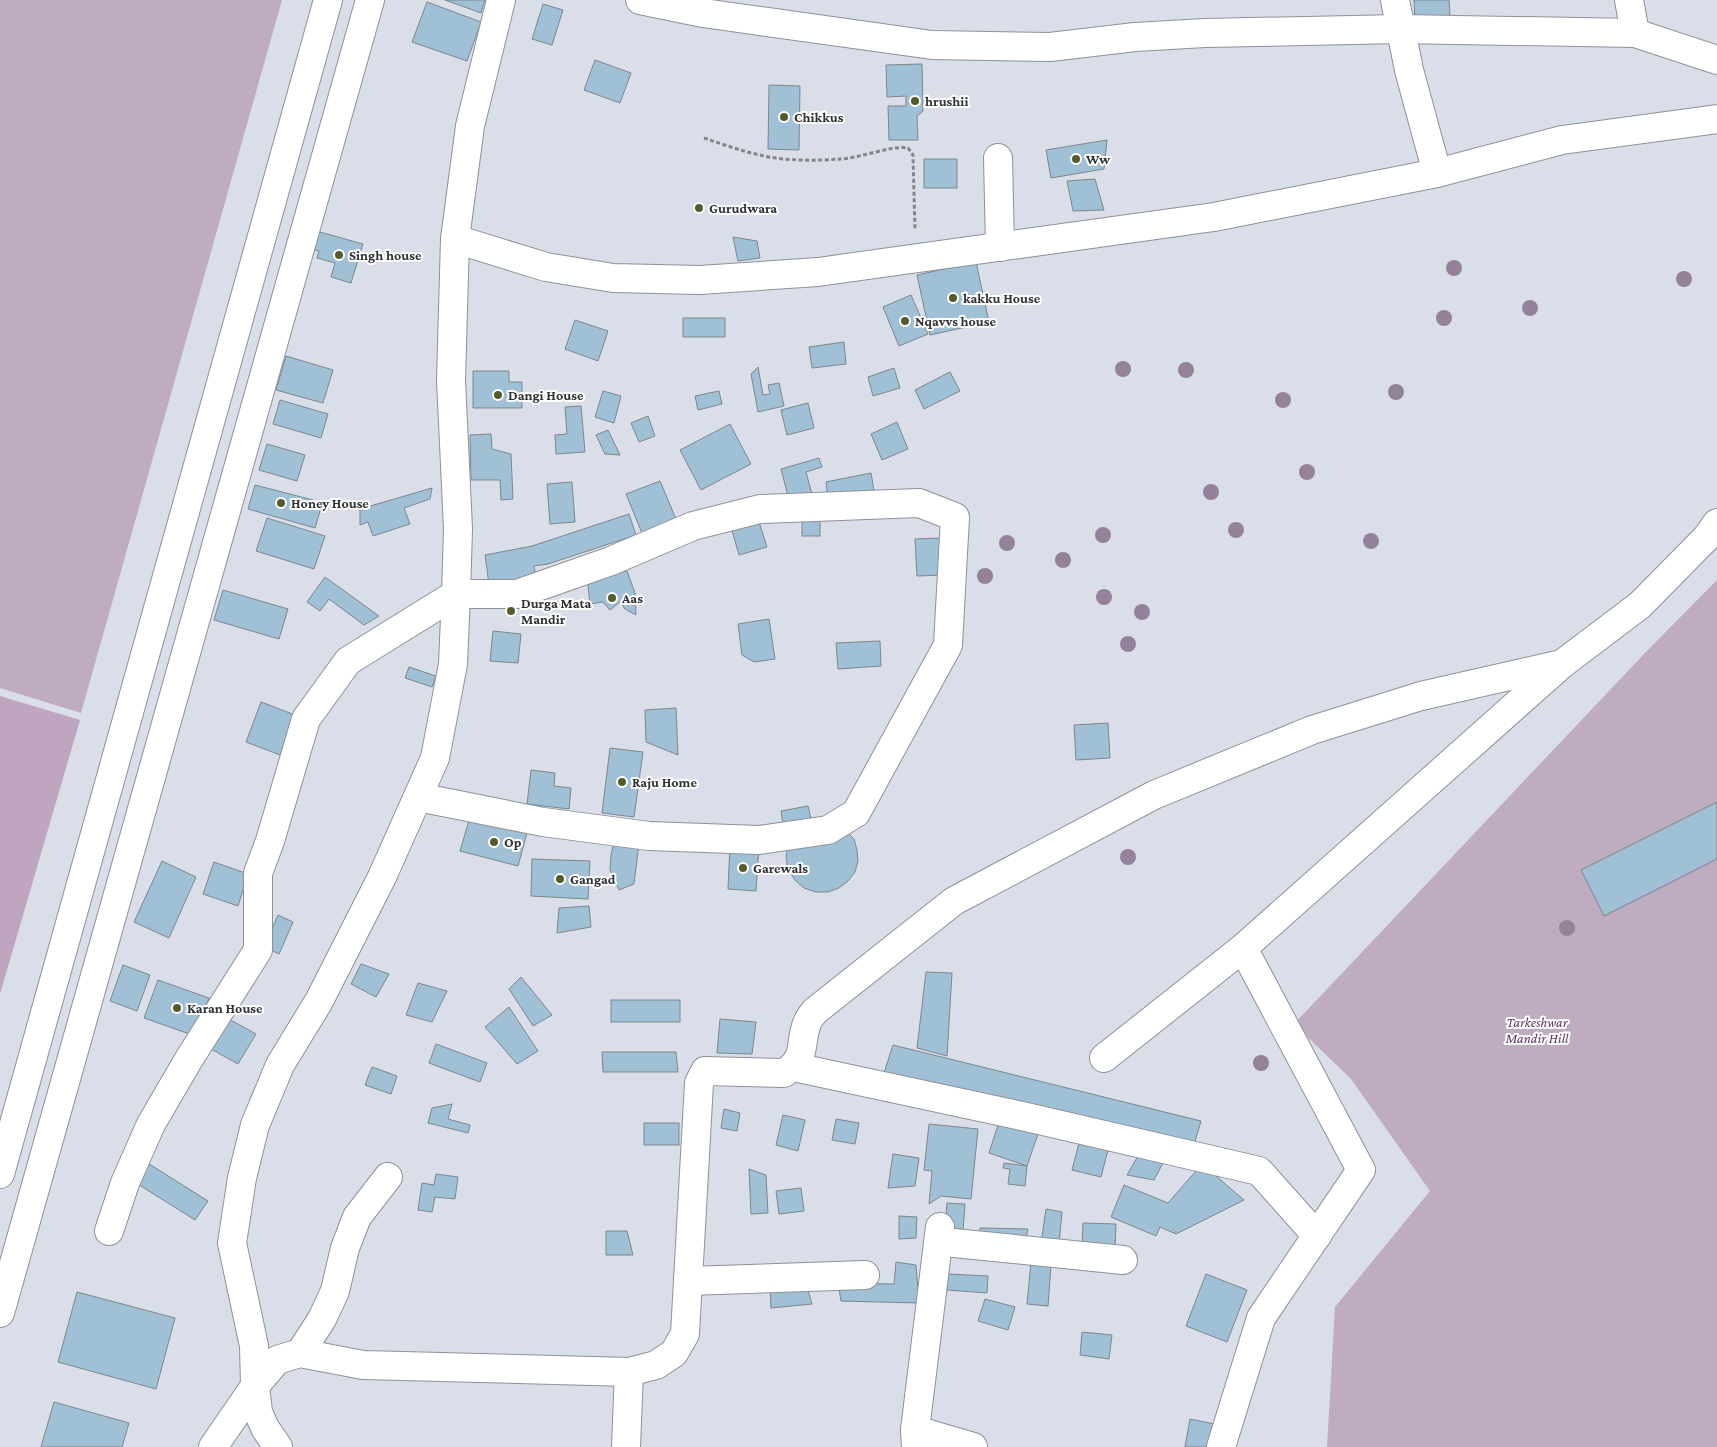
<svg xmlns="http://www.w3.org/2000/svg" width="1717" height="1447" font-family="'Crimson Pro',serif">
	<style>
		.green { fill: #bfacc0 }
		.forest { fill: #bfa5bf }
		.building { fill: #a0c1d5; stroke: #7c868c }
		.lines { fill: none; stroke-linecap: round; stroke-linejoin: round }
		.minor-casing { stroke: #8d919a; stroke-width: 30 }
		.path { stroke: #82858c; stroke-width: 3; stroke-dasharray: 4 2.5; stroke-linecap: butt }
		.minor { stroke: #fff; stroke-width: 28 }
		.tree { fill: #94829a }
		.poi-dot { fill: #555b2a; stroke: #fff; stroke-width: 2 }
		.labels { text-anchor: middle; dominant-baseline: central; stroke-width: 4; stroke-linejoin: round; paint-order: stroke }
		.poi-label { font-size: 14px; font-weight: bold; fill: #2f3134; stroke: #fff; text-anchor: start }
		.park-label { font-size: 14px; font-style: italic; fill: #5a365b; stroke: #fff }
	</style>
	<rect width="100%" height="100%" fill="#dadee8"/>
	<!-- green -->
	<g class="green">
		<polygon points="0,0 282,0 81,713 0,688"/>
		<polygon points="1717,580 1717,1447 1327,1447 1335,1307 1430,1191 1351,1079 1294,1024 1644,654"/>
	</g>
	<!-- forest -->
	<polygon class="forest" points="0,696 80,720 0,994"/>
	<!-- building -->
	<g class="building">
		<polygon points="445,0 485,0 481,13"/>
		<polygon points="1414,0 1449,0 1450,17 1415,19"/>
		<polygon points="427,2 481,22 467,61 412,42"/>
		<polygon points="543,4 563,10 552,45 532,39"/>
		<polygon points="595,60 631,73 620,103 584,90"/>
		<polygon points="922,64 923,111 917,116 918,140 889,140 888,106 906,106 906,96 887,97 886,65"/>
		<polygon points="769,85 800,86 799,150 768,149"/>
		<polygon points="1107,140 1104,169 1051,178 1046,150"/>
		<rect x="924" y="159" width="33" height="29"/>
		<polygon points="1095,179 1104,210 1073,211 1067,181"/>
		<polygon points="309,229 363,244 351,283 331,277 335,263 317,258 319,251 304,247"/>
		<polygon points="733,237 757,241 760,258 738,261"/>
		<polygon points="976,262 989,322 930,335 917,275"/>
		<polygon points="911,295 928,334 899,346 883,307"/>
		<rect x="683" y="318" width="42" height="19"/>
		<polygon points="575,320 608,331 598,361 565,349"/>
		<polygon points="844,342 846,364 812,368 809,347"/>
		<polygon points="286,356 333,370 323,403 276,390"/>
		<polygon points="758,367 763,395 770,394 768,385 779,383 784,406 758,412 751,374"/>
		<polygon points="894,368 900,388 873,396 868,377"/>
		<polygon points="473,371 509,371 509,382 522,382 522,408 473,408"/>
		<polygon points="950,372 960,391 924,409 915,390"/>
		<polygon points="603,391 621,396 614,423 595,417"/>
		<polygon points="719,391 722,404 698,410 695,396"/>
		<polygon points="280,400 328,414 321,438 273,424"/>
		<polygon points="808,403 814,428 787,435 781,410"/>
		<polygon points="581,406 585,452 556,454 555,435 567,434 565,407"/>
		<polygon points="648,416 655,436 639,442 631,423"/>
		<polygon points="897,422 908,449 882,460 871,434"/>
		<polygon points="730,424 751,464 701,490 680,450"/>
		<polygon points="608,430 620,455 605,454 596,435"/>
		<polygon points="491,434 492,449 511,454 513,499 501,500 500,480 471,480 470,435"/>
		<polygon points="267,444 305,455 297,481 259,470"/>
		<polygon points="819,458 822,467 806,472 812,494 789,500 781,469"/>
		<polygon points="871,473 875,496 828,500 826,482"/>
		<polygon points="660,481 676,519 642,533 626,494"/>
		<polygon points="572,482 575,522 550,524 547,484"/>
		<polygon points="255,485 313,500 313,506 321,508 315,528 248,509"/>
		<polygon points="432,488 430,499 404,508 410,524 373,536 368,522 360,525 360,509"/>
		<polygon points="629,514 636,535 548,564 534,566 536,576 489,584 485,555 532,546"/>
		<rect x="802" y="516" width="18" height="20"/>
		<polygon points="267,518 325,536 314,569 256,551"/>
		<polygon points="758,519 767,547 739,555 731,527"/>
		<polygon points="941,538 943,575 917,576 915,539"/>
		<polygon points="627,571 635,593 636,615 625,609 620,602 610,610 603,602 590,604 587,576"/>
		<polygon points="325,577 379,616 364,625 329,599 320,611 307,602"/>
		<polygon points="223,590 288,609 279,639 214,620"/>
		<polygon points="769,619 775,659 754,662 742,655 738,624"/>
		<polygon points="493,631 521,634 518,663 490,661"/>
		<polygon points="880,641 881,666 838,669 836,643"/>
		<polygon points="409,667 436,676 432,687 405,678"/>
		<polygon points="261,702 303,718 288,758 246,742"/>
		<polygon points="676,708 678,755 646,742 645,710"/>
		<polygon points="1108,723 1110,758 1076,760 1074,725"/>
		<polygon points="610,748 643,752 634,817 602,813"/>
		<polygon points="531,770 555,773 554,786 571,788 569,809 527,804"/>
		<polygon points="1717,802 1717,859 1604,916 1581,870"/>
		<polygon points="808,806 811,819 783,825 781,811"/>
		<polygon points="470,817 527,833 518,866 460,851"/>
		<polygon points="846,831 854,839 857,850 858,861 855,872 848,881 839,888 828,892 816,892 804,888 795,880 788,869 786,857 788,845"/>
		<polygon points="614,841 639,844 634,884 619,890 610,870 611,855"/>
		<polygon points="730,845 759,846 756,891 728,889"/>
		<polygon points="532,859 590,861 588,899 531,896"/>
		<polygon points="162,861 196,877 169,938 134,922"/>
		<polygon points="214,862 248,874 238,906 203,894"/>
		<polygon points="589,906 591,927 557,933 559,908"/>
		<polygon points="278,915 293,922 279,954 264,947"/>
		<polygon points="361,964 389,974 376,997 351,984"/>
		<polygon points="123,965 150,975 137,1011 110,1001"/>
		<polygon points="926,972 952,973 947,1056 917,1048"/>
		<polygon points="521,977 552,1015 533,1026 509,989"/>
		<polygon points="158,980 209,998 195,1036 144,1018"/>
		<polygon points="418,983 447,991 432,1022 406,1015"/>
		<rect x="611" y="1000" width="69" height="22"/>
		<polygon points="509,1007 538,1051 517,1064 485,1027"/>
		<polygon points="227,1018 256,1034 238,1064 209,1048"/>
		<polygon points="720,1019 756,1022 752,1054 717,1053"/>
		<polygon points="436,1044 487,1063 480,1082 429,1063"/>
		<polygon points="893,1045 1201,1121 1194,1145 884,1073"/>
		<polygon points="602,1052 676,1052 678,1072 603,1072"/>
		<polygon points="372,1067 397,1076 391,1094 365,1085"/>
		<polygon points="452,1104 448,1119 470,1125 468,1133 428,1123 432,1108"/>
		<polygon points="724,1109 740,1113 737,1131 721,1128"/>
		<polygon points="783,1115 805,1120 798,1151 776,1145"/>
		<polygon points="836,1119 859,1123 855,1144 832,1140"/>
		<polygon points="1000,1119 1039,1131 1027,1166 989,1153"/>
		<rect x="644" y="1123" width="35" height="22"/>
		<polygon points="929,1124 978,1129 971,1199 941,1196 929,1204 932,1171 924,1170"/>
		<polygon points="1080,1139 1109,1146 1101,1177 1072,1170"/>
		<polygon points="1142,1149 1164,1161 1154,1180 1127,1175"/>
		<polygon points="893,1154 919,1158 915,1186 888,1188"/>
		<polygon points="146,1162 208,1201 195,1220 133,1181"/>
		<polygon points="1004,1163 1027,1166 1025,1186 1008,1184 1010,1169 1003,1168"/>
		<polygon points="1202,1164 1244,1200 1176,1234 1160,1227 1156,1236 1111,1217 1124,1185 1168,1203"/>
		<polygon points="749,1169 766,1175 768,1213 751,1214"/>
		<polygon points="436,1174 458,1177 455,1199 435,1197 432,1212 418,1210 422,1183 434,1185"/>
		<polygon points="801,1188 804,1211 779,1214 776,1191"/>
		<polygon points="947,1203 965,1204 962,1243 944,1242"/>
		<polygon points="1046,1209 1062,1212 1059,1244 1041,1243"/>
		<polygon points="899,1216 917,1217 916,1238 899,1239"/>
		<polygon points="1083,1223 1116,1224 1115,1248 1082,1246"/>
		<polygon points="980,1228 1028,1229 1024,1247 979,1243"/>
		<polygon points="606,1231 627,1231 633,1255 606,1255"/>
		<polygon points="896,1262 916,1265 919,1303 841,1301 838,1283 894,1284"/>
		<polygon points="1031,1263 1051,1265 1048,1306 1027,1304"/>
		<polygon points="948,1274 988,1276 987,1293 947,1290"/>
		<polygon points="1206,1274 1247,1290 1227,1342 1186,1326"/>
		<polygon points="770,1287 808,1290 812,1304 771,1308"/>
		<polygon points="77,1292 175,1318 156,1389 58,1362"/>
		<polygon points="985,1299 1015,1307 1008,1330 978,1321"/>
		<polygon points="1082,1332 1112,1335 1109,1359 1080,1355"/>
		<polygon points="54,1402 129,1423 122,1447 41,1447"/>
		<polygon points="1190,1419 1214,1424 1209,1447 1185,1447"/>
	</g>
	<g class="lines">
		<defs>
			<g id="minor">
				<polyline points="640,0 703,13 932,45 1050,47 1135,37 1205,33 1400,29 1635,33 1717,60"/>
				<polyline points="1395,0 1409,70 1437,173"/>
				<polyline points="1629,0 1635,33"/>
				<polyline points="998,158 1000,247"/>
				<polyline points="455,239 546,267 613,278 700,280 818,272 1214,217 1437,173 1562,140 1717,119"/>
				<polyline points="1104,1058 1243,948 1562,664 1640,605 1707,537 1717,523"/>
				<polyline points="794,1067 1022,1116 1259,1171 1317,1236"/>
				<polyline points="0,1174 328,0"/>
				<polyline points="109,1231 125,1183 151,1124 189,1059 258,950 258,873 270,841 306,719 348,661 456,594 517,594 611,561 693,526 760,509 919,503 955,517 948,645 856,813 828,830 759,840 649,836 543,822 418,797"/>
				<polyline points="938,1243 944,1242 1123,1260"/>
				<polyline points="688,1281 865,1275"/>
				<polyline points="0,1313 370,0"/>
				<polyline points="300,1353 322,1319 335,1291 345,1248 357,1217 388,1177"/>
				<polyline points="915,1430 973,1447"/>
				<path d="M213 1447 255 1386 277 1360 300 1353 363 1365 629 1372 656 1365 674 1353 685 1334 699 1083 705 1071 784 1073C809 1058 798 1042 808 1021 809 1018 813 1014 815 1011L954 901 1154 795 1312 730 1421 696 1562 664"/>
				<polyline points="278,1447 265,1428 258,1412 255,1386 254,1346 232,1243 242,1178 255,1125 280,1065 319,1001 382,877 435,758 453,664 456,594 458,529 451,380 455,239 470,126 501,0"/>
				<polyline points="626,1447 629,1372"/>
				<polyline points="916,1447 915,1430 940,1227"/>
				<polyline points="1221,1447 1261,1318 1361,1170 1243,948"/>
			</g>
		</defs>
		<!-- minor casing -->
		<use href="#minor" class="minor-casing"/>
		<!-- path -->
		<path class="path" d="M704 138C722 144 741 151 760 155 783 161 816 161 840 159 861 158 891 145 908 148L913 155 915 230"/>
		<!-- minor -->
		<use href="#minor" class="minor"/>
	</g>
	<!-- trees -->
	<g class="tree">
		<circle cx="1454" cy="268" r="8"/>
		<circle cx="1684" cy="279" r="8"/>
		<circle cx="1530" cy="308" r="8"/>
		<circle cx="1444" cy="318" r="8"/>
		<circle cx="1123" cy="369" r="8"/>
		<circle cx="1186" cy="370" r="8"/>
		<circle cx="1396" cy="392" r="8"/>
		<circle cx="1283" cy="400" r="8"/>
		<circle cx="1307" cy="472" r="8"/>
		<circle cx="1211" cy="492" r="8"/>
		<circle cx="1236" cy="530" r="8"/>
		<circle cx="1103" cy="535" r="8"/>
		<circle cx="1371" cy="541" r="8"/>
		<circle cx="1007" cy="543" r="8"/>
		<circle cx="1063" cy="560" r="8"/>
		<circle cx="985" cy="576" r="8"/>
		<circle cx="1104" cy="597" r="8"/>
		<circle cx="1142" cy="612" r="8"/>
		<circle cx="1128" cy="644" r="8"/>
		<circle cx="1128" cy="857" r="8"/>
		<circle cx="1567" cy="928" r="8"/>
		<circle cx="1261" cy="1063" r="8"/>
	</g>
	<!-- markers -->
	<g class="poi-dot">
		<circle cx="915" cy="101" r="5"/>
		<circle cx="784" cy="117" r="5"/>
		<circle cx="1076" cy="159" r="5"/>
		<circle cx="699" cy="208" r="5"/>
		<circle cx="339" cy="255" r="5"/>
		<circle cx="953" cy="298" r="5"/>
		<circle cx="905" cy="321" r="5"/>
		<circle cx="498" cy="395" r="5"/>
		<circle cx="281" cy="503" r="5"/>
		<circle cx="612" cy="598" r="5"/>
		<circle cx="511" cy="611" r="5"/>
		<circle cx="622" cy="782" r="5"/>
		<circle cx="494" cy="842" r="5"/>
		<circle cx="743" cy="868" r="5"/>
		<circle cx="560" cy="879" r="5"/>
		<circle cx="177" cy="1008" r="5"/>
	</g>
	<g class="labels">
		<!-- poi labels -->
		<g class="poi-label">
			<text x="925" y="101">hrushii</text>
			<text x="794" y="117">Chikkus</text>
			<text x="1086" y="159">Ww</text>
			<text x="709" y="208">Gurudwara</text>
			<text x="349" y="255">Singh house</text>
			<text x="963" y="298">kakku House</text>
			<text x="915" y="321">Nqavvs house</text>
			<text x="508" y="395">Dangi House</text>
			<text x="291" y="503">Honey House</text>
			<text x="622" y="598">Aas</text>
			<text x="521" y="603">Durga Mata<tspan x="521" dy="16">Mandir</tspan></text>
			<text x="632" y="782">Raju Home</text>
			<text x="504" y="842">Op</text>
			<text x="753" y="868">Garewals</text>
			<text x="570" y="879">Gangad</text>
			<text x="187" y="1008">Karan House</text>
		</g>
		<!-- park labels -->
		<g class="park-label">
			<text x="1537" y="1022">Tarkeshwar<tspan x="1537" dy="16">Mandir Hill</tspan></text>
		</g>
	</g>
</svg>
